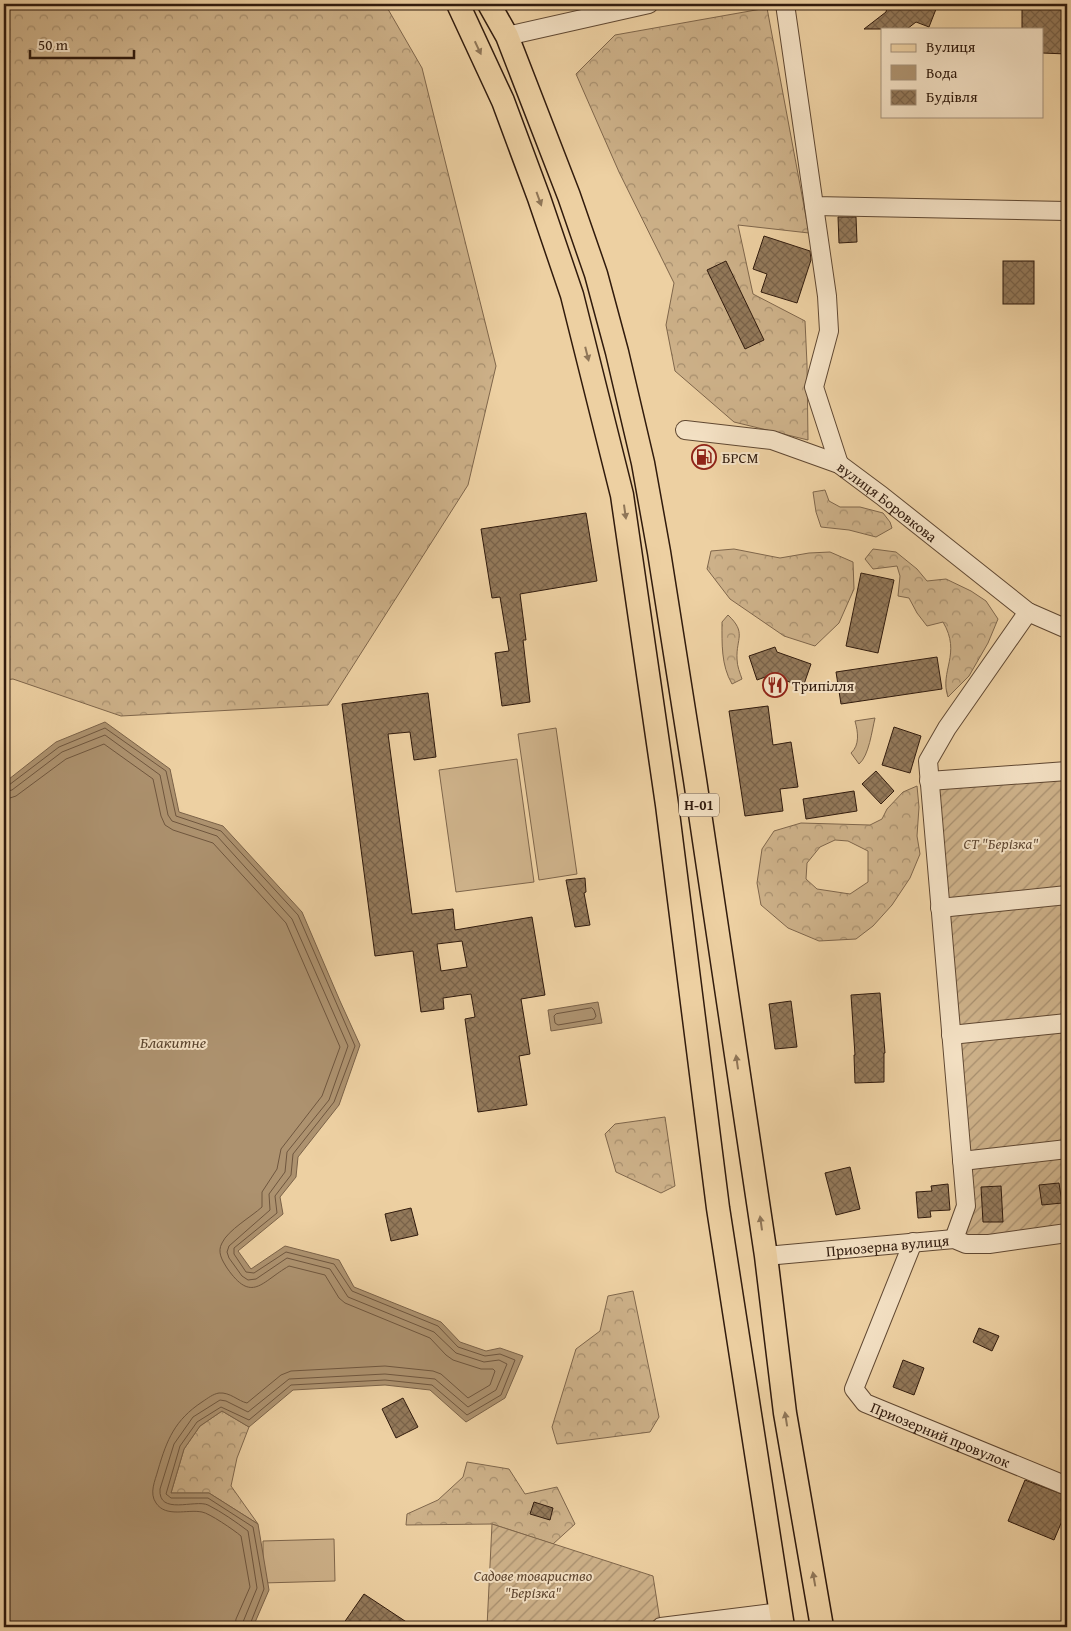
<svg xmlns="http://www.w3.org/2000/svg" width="1071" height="1631" font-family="'Gentium Book Plus',serif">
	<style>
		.grass { fill: #cdb189; stroke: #7f664b }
		.forest { fill: url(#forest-crowns); stroke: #7f664b; fill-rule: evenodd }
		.garden { fill: url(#garden-furrows); stroke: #7f664b }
		.water { fill: #ad926f; stroke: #7b6248 }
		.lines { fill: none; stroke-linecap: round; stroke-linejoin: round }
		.shore { stroke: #6f563e; stroke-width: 1 }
		.building { fill: url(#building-cross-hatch); stroke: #311b0d; fill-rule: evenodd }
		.minor-casing { stroke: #604832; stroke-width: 20 }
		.major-casing { stroke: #311b0d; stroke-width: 25 }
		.minor { stroke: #f3e0c3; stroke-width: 18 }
		.major { stroke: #edd0a2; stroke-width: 22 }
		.oneway { fill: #8f7658 }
		.labels { text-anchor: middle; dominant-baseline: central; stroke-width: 4; stroke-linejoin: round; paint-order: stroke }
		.shield { fill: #f3e0c3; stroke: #6b5644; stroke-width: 1 }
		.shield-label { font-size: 14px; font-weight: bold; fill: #311b0d }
		.poi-label { font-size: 15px; fill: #311b0d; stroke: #f3e0c3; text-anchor: start }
		.street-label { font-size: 15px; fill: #311b0d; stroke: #f3e0c3 }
		.park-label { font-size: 15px; font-style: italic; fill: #604832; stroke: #f3e0c3 }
		.water-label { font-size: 16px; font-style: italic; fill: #5c452f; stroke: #f3e0c3 }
	</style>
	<defs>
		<pattern id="forest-crowns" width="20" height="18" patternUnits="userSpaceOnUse" patternTransform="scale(1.25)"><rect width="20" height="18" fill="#cdb189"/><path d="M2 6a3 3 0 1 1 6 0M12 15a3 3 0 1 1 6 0" fill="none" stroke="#a78f6e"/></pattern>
		<pattern id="garden-furrows" width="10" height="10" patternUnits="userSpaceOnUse" patternTransform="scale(1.25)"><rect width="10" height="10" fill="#cdb189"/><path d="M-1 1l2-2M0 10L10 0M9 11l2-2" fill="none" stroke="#a78f6e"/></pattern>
		<pattern id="building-cross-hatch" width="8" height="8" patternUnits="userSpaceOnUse" patternTransform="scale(1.25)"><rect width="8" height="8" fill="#93795a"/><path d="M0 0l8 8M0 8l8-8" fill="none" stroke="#796249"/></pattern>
	</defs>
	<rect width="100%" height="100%" fill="#edd0a2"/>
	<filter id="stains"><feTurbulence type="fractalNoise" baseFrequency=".004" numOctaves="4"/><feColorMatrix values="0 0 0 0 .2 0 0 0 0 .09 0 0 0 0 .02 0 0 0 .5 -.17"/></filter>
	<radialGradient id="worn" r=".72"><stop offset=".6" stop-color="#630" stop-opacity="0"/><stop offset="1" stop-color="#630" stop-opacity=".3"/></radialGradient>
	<!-- grass -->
	<g class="grass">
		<path d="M875 718C872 730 869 756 859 764L851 753C860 745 858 732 855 721Z"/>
		<polygon points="556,728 577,874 539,880 518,734"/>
		<polygon points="517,759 534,882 456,892 439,770"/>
		<polygon points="334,1539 335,1581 263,1583 263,1541"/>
	</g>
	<!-- forest -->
	<g class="forest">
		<polygon points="4,4 385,4 422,68 496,366 468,485 328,705 121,716 13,679 4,680"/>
		<polygon points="767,8 809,233 738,225 753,294 805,321 807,364 808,440 734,422 675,371 666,325 674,283 619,172 576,74 615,35"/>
		<polygon points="825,490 829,501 840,507 860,507 883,513 890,522 892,528 876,537 849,530 821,527 816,512 813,492"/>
		<polygon points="734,549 780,558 809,553 830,552 853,562 854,589 839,623 815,646 784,636 730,599 707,569 711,551"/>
		<path d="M873 549 896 552 917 569 927 581 946 579 971 591 986 601 998 619 988 643 969 676 948 697C939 671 962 654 943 622L927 626 917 613 909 598 898 596 900 576 897 566 873 569 865 559Z"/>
		<path d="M728 615C747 633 736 638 737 659 737 666 740 673 742 679L732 684C721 665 722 644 722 622Z"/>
		<path d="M917 786 919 807 917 836 920 854 910 878 892 905 873 926 856 939 819 941 788 928 761 905 757 883 762 849 774 831 801 823 870 825 882 819 887 809 903 792ZM835 840 848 841 868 851V882L850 894 817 889 806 879 807 863 820 847Z"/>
		<polygon points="665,1117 675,1186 661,1193 616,1172 605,1134 615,1124"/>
		<polygon points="633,1291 659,1417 650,1432 557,1444 552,1427 576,1349 600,1331 608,1296"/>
		<polygon points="222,1411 249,1427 237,1458 231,1486 258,1524 209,1493 171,1493 184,1449 200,1426"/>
		<polygon points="467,1462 509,1469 525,1494 557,1487 575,1524 553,1544 492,1524 406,1525 407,1514 438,1500 463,1477"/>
	</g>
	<!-- garden -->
	<g class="garden">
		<polygon points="1067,769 1067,1233 954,1239 966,1206 929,781"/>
		<polygon points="492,1524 653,1576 661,1627 487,1627"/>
	</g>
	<!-- water -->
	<g class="water">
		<polygon points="105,722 170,769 179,812 223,826 302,912 340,1001 360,1045 339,1105 298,1157 296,1177 280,1197 283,1214 238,1251 251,1269 285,1246 339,1260 354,1287 441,1322 460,1342 486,1351 500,1348 523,1356 505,1398 466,1422 430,1390 385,1385 293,1390 249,1427 222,1411 200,1426 184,1449 171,1493 209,1493 258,1524 269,1590 253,1627 4,1627 4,783 56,742"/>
		<polygon points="598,1002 602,1023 551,1031 548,1010"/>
	</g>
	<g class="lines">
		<!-- shore -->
		<g class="shore">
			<polyline points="4,786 9,785 59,747 105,728 166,771 176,816 221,831 298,915 355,1046 334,1102 293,1154 291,1175 275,1196 277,1213 234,1248 234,1254 246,1272 254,1273 286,1252 334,1264 352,1291 438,1326 458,1347 485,1356 500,1354 515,1360 501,1395 467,1415 432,1385 385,1380 291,1385 249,1420 221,1407 197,1422 180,1446 166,1494 171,1498 208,1498 253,1527 264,1589 249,1627"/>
			<path d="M4 792 12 790 62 752 105 735 160 775 168 815 172 821 217 836 292 919 348 1046 329 1100 287 1152 285 1172 269 1194 270 1210 229 1246 227 1252 229 1258 242 1276 248 1280 256 1279 287 1258 330 1269 348 1297 434 1332 456 1353 484 1362 499 1360 507 1364 496 1390 468 1407 435 1379 385 1374 289 1379 248 1412 226 1401 220 1400 193 1417 174 1444 160 1489C158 1516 195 1499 208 1505 222 1512 236 1522 248 1531L257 1588 243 1622V1627"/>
			<path d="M4 800 16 796 66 759 104 744 153 779 161 816 165 825 173 830 213 843 286 923 340 1047 322 1096 281 1149 277 1169 262 1192V1207C251 1217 228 1230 222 1243 217 1252 222 1260 227 1268 252 1304 261 1282 289 1266L325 1275 339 1298 345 1303 430 1338 446 1355 453 1360 481 1369H493L495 1371 490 1385 468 1398 441 1374 433 1371 385 1366 291 1371 281 1375 247 1403C238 1401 230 1392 219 1393 213 1394 208 1398 202 1402 175 1420 167 1439 158 1470 155 1481 149 1493 156 1503 166 1518 187 1509 202 1512 209 1513 234 1530 241 1536L250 1587 236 1619 235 1627"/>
			<polygon points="592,1008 594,1010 596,1016 594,1019 558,1025 555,1023 554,1016 556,1014"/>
		</g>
	</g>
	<!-- building -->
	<g class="building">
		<polygon points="888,4 938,4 929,27 916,22 907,29 864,29 886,12"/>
		<polygon points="1022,4 1067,4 1067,54 1042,53 1042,29 1022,29"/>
		<polygon points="838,217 856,217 857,242 839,243"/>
		<polygon points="764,236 810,251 811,260 797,303 761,292 767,274 753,269"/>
		<polygon points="726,261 764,340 745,349 707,270"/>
		<rect x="1003" y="261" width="31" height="43"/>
		<polygon points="586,513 597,581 520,594 526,640 523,640 530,702 502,706 495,653 509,651 500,597 492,598 481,529"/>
		<polygon points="861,573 894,580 878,653 846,646"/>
		<polygon points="775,647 777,652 811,664 803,687 771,675 757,680 749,656"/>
		<polygon points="937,657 942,689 841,704 836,672"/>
		<path d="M428 693 436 757 414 760 410 732 388 734 412 914 453 909 455 930 532 917 545 995 521 999 530 1054 519 1056 527 1105 478 1112 465 1019 475 1017 471 994 443 998 444 1009 421 1012 413 951 375 956 342 704ZM462 941 467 967 441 971 437 944Z"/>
		<polygon points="768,706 773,745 791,742 798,787 780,789 783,811 745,816 729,711"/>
		<polygon points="894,727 921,736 910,773 882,765"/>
		<polygon points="876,771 894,791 881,804 862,784"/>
		<polygon points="854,791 857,811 806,819 803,799"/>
		<polygon points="585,878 586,892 584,893 590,925 575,927 566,880"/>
		<polygon points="880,993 885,1053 884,1053 884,1082 855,1083 854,1055 855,1055 851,995"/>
		<polygon points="791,1001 797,1047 775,1049 769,1004"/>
		<polygon points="850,1167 860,1209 836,1215 825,1173"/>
		<polygon points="1059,1183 1062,1203 1042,1205 1039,1185"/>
		<polygon points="948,1184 950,1210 930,1211 931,1217 918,1218 916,1192 932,1191 931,1186"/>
		<polygon points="1001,1186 1003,1222 983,1222 981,1187"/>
		<polygon points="411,1208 418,1235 391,1241 385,1214"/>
		<polygon points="979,1328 999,1336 992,1351 973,1342"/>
		<polygon points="903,1360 924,1368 914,1395 893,1387"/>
		<polygon points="403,1398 418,1427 396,1438 382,1409"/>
		<polygon points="1025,1480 1067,1496 1067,1509 1054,1540 1008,1521"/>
		<polygon points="534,1502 553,1508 550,1520 530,1514"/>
		<polygon points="364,1594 414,1627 341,1627"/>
	</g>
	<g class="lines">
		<defs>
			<g id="minor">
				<polyline points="785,4 814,206 1067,211"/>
				<polyline points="507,36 649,4"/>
				<polyline points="814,206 827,296 829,331 814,387 839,464"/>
				<path id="s1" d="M685 430 772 440 839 464 882 496 1028 612 1067 629"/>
				<polyline points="929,781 1067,771"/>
				<polyline points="940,908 1067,895"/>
				<polyline points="951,1035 1067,1023"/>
				<polyline points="962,1161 1067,1149"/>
				<polyline points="954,1239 966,1206 928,761 947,728 1028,612"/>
				<path id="s2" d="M913 1242 854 1389 865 1403 1067 1486"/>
				<path id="s3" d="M766 1256 954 1239 966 1244H989L1067 1233"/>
				<polyline points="661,1627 780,1612"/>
			</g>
			<g id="major">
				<polyline points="458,4 503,101 539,198 572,295 622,495 667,805 718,1208 783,1627"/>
				<polyline points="489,4 507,36 569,196 596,274 617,352 643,463 659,552 695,780 766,1256 785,1413 822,1627"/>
			</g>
		</defs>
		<!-- minor casing -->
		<use href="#minor" class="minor-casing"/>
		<!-- major casing -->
		<use href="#major" class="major-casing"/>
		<!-- minor -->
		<use href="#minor" class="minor"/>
		<!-- major -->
		<use href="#major" class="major"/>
	</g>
	<!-- one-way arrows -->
	<defs><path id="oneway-solid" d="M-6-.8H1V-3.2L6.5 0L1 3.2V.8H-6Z" transform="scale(1.25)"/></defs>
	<g class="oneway">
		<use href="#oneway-solid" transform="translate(478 48) rotate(65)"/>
		<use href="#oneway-solid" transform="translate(539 199) rotate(70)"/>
		<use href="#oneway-solid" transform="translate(587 354) rotate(76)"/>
		<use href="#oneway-solid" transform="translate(625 512) rotate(82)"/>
		<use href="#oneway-solid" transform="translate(737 1062) rotate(-98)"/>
		<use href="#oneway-solid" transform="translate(761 1223) rotate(-98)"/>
		<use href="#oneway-solid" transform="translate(786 1419) rotate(-99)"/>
		<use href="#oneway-solid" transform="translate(814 1579) rotate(-100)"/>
	</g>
	<!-- icons -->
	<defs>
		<symbol id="fuel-ring" viewBox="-11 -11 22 22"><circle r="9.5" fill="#f3e0c3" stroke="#8f2418" stroke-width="1.5"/><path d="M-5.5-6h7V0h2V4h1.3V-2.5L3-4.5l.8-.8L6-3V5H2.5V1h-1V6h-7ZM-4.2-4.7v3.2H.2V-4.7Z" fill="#8f2418"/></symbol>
		<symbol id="restaurant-ring" viewBox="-11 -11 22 22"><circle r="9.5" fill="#f3e0c3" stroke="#8f2418" stroke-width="1.5"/><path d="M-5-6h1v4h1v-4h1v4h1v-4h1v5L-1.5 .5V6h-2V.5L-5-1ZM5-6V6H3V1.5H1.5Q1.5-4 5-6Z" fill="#8f2418"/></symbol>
	</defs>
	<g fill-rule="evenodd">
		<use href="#fuel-ring" x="690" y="443" width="28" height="28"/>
		<use href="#restaurant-ring" x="761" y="671" width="28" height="28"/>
	</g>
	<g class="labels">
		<!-- shield labels -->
		<rect class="shield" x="679" y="793.5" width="40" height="23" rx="4"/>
		<g class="shield-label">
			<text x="699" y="805">Н-01</text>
		</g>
		<!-- poi labels -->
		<g class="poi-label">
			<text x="722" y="457">БРСМ</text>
			<text x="792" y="685">Трипілля</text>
		</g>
		<!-- street labels -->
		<g class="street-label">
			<text stroke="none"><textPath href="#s1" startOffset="220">вулиця Боровкова</textPath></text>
			<text stroke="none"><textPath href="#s3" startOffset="122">Приозерна вулиця</textPath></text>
			<text stroke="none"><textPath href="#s2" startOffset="258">Приозерний провулок</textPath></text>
		</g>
		<!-- park labels -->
		<g class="park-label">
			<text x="1001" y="843">СТ "Берізка"</text>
			<text x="533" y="1575">Садове товариство<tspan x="533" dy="17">"Берізка"</tspan></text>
		</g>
		<!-- water labels -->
		<g class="water-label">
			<text x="173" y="1042">Блакитне</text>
		</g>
	</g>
	<!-- margin -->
	<rect width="1071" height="1631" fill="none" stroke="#edd0a2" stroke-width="20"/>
	<rect x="5" y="5" width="1061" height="1621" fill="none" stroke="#311b0d" stroke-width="2.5"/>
	<rect x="10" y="10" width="1051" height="1611" fill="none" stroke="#311b0d"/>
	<!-- legend -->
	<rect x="881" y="28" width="162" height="90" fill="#f3e0c3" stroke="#a5917a"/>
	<rect x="891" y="44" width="25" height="8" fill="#edd0a2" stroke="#a5917a"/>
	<text x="926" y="52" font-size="15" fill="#311b0d">Вулиця</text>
	<rect x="891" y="65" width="25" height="15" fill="#ad926f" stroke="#a5917a"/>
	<text x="926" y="78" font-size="15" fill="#311b0d">Вода</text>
	<rect x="891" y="90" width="25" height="15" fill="url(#building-cross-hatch)" stroke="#a5917a"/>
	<text x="926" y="102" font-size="15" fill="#311b0d">Будівля</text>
	<!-- scale -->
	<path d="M30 50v8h104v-8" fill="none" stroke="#311b0d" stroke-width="2.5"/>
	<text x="38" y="50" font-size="15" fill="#311b0d" stroke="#f3e0c3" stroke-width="4" paint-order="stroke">50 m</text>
	<rect width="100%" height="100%" filter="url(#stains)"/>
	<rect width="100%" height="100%" fill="url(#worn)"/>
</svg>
